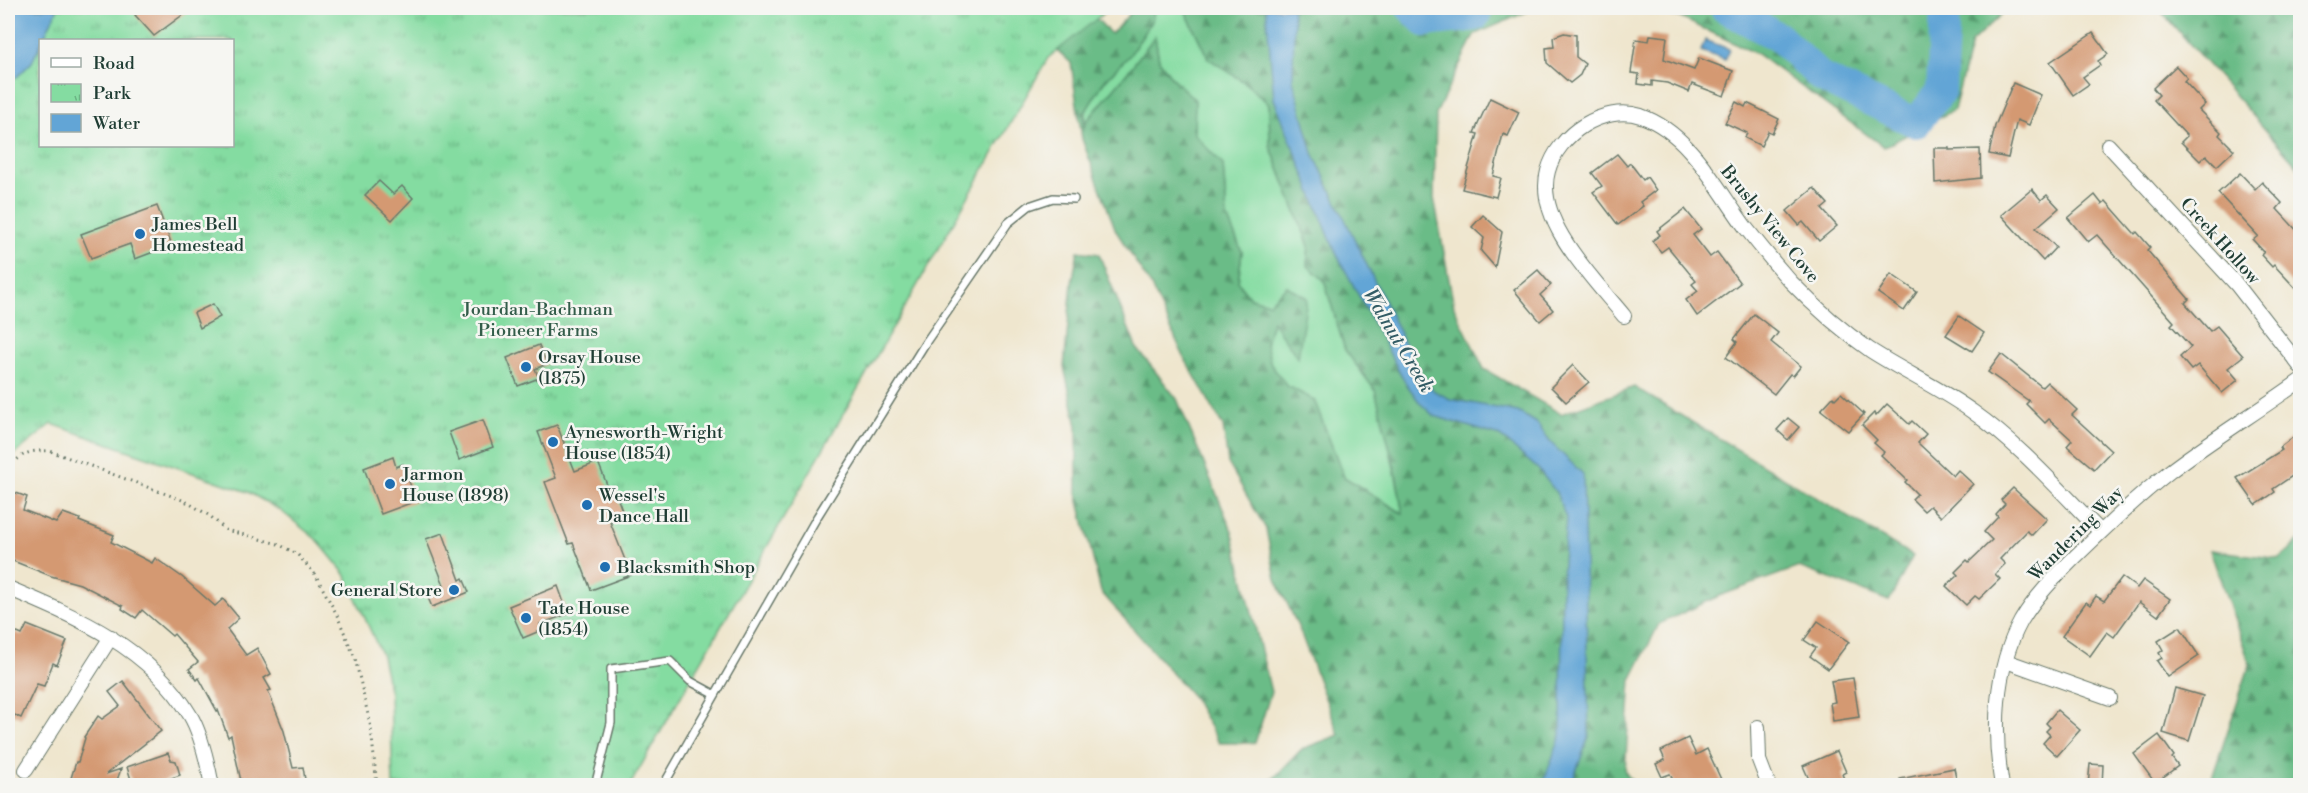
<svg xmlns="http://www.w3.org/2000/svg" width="2308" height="793" font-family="'Libre Bodoni',serif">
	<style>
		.grass { fill: #84dca1; stroke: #528c6a; stroke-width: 1.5 }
		.forest { fill: url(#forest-firs); stroke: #457c5e; stroke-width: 1.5 }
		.park { fill: url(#park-tufts); stroke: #528c6a; stroke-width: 1.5; fill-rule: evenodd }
		.water { fill: #62a5d6; stroke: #407185; stroke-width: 1.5 }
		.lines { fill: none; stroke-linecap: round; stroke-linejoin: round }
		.river { stroke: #62a5d6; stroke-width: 30 }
		.building { fill: #d49972 }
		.service-casing { stroke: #68786a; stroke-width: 10 }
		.minor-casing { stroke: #68786a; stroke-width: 16 }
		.path { stroke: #68786a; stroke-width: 3; stroke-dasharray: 1.5 4.5; stroke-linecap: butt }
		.service { stroke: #fff; stroke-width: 7 }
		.minor { stroke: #fff; stroke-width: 14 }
		.poi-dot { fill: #1f6fb2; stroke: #f6f6f2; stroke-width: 2 }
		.labels { text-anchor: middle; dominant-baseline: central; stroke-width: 5; stroke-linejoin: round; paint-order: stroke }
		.poi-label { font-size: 18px; fill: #1f3d34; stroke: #f6f6f2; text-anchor: start }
		.street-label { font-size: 18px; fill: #1f3d34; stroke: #f6f6f2 }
		.park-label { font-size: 18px; fill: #335d4a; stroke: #f6f6f2 }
		.water-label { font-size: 20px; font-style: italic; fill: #335c65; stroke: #f6f6f2 }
	</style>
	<defs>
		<pattern id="forest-firs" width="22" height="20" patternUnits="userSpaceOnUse" patternTransform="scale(1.5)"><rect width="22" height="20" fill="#6bbc87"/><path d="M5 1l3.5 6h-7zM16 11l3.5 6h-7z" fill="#579a6f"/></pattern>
		<pattern id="park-tufts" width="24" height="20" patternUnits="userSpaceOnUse" patternTransform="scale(1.5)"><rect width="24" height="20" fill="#84dca1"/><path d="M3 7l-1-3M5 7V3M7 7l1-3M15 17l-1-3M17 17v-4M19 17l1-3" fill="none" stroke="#6bb484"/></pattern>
	</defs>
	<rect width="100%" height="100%" fill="#f6f6f2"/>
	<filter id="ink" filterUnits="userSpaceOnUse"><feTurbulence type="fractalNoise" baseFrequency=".0167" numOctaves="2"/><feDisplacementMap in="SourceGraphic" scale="12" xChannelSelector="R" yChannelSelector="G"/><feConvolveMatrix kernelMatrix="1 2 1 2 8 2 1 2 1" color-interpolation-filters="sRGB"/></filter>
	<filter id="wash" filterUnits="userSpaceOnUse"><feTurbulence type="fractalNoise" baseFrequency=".008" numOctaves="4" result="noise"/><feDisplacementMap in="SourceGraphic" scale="24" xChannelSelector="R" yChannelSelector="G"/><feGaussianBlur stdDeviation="1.35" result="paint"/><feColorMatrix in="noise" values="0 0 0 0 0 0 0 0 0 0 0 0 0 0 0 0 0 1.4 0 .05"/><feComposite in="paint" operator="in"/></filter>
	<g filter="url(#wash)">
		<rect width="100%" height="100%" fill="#efe6ce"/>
		<!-- grass -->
		<path class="grass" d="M1154 8H1184L1208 58 1244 82 1269 104 1270 145 1309 246 1307 265 1324 280 1345 350 1375 390 1384 423 1404 514 1344 477 1314 400 1287 386 1271 365 1266 344 1272 320 1298 357 1287 286 1269 303 1250 298 1238 282 1242 252 1227 217 1223 165 1193 134 1195 100 1171 77 1159 60 1155 37 1123 78 1085 123C1081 88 1150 50 1154 8Z"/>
		<!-- forest -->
		<g class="forest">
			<polygon points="1135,8 1154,8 1153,18 1130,55 1105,80 1084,114 1083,131 1085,123 1123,78 1155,36 1159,60 1171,77 1195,100 1194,134 1223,165 1227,217 1242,252 1238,282 1250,298 1269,303 1287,286 1307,298 1298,358 1272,321 1266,344 1271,365 1287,386 1314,400 1344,477 1403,514 1396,473 1375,390 1345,350 1324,280 1307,265 1309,246 1270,145 1269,104 1244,82 1208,58 1184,8 1535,8 1474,35 1436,114 1434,198 1454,307 1484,369 1561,414 1634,387 1913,556 1889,601 1799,567 1719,596 1659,624 1631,680 1625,772 1635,785 1267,785 1302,749 1339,735 1300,631 1276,579 1266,529 1228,463 1223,426 1185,359 1151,286 1116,231 1082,139 1071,63 1046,40 1093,15 1111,34"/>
			<polygon points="1620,8 2008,8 1971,43 1954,110 1884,147 1757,54 1679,17"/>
			<polygon points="2158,8 2300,8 2300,169"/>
			<polygon points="1078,251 1099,254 1136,347 1177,399 1232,531 1271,692 1255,743 1219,743 1193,697 1101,592 1077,493 1077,426 1064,367 1072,283"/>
			<polygon points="2300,540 2300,785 2196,785 2211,781 2250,664 2210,550 2280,559"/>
		</g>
		<!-- park -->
		<path class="park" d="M8 8H1110L1048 58 630 785H393L390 694 382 656 345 574 317 540 280 510 248 492 52 424 11 457 8 456ZM40 40H232V146H40Z"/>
		<!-- water -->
		<g class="water">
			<polygon points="8,8 58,8 32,62 17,77 8,78"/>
			<polygon points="1266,8 1292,8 1294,22 1293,80 1313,153 1418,371 1434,391 1450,399 1518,412 1537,423 1550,442 1583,474 1589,736 1571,785 1542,785 1561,735 1562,577 1566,518 1556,492 1539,470 1500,436 1434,416 1420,403 1405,382 1335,251 1274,99"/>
			<polygon points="1705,40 1729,49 1725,60 1701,51"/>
		</g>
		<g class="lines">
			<!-- river -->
			<g class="river">
				<polyline points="1411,8 1425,22 1475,16 1479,8"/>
				<polyline points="1725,8 1780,38 1822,78 1916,123 1941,91 1945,8"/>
			</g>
		</g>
		<g id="blocks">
			<!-- building -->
			<g class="building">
				<polygon points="144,8 192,8 154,36 135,15"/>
				<polygon points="1564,33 1576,35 1576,57 1585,64 1580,75 1570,83 1547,63 1546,48 1554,47 1553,37"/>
				<polygon points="2093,33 2108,54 2098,61 2100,65 2083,77 2089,84 2073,95 2050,62"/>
				<polygon points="1650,35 1667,37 1664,59 1694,70 1699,58 1733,71 1724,96 1692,84 1689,92 1667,83 1652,81 1652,86 1638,84 1639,74 1631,73 1636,39 1649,41"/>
				<polygon points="2176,66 2187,78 2184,81 2205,104 2199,110 2221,132 2219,135 2234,150 2217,166 2206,155 2200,161 2181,142 2187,136 2154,100 2159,95 2153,88"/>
				<polygon points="2013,83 2041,95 2029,125 2017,120 2008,158 1989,154 1995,126"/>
				<polygon points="1490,98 1519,112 1508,136 1503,134 1493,176 1501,178 1496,197 1462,189 1478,134 1474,133"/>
				<polygon points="1736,102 1745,107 1747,103 1779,119 1772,133 1768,131 1761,146 1745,138 1747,133 1725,123"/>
				<polygon points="1934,148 1949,148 1949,150 1980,149 1981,178 1935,183"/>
				<polygon points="1617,154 1627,166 1630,163 1643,180 1647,177 1656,190 1640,202 1643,206 1618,225 1593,192 1602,186 1592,173"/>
				<polygon points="2240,173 2255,189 2262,182 2282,203 2277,209 2301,235 2301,294 2274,265 2272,267 2261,255 2264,252 2253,240 2258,236 2218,193"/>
				<polygon points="379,181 393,194 402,186 413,198 392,220 365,195"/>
				<polygon points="1814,188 1828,204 1822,209 1837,226 1819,241 1803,222 1799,225 1787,211"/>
				<polygon points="2032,189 2041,200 2047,195 2059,208 2036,228 2056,247 2043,261 2001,215"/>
				<polygon points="2095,195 2102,204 2106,201 2135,234 2137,232 2150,247 2147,250 2189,299 2185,303 2210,331 2217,326 2243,356 2228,368 2238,380 2222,393 2198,365 2191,370 2180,357 2191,347 2171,325 2174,322 2097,235 2088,242 2068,218"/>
				<polygon points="157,206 172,245 135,259 130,244 91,258 81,234"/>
				<polygon points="1685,209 1701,229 1693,235 1710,257 1717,252 1740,283 1697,316 1686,300 1698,291 1692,284 1696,281 1668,247 1661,252 1652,241 1660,235 1657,231"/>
				<polygon points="1483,215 1502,232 1495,267 1481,251 1484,238 1472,227"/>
				<polygon points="1538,270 1551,285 1540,295 1553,310 1540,321 1514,290"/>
				<polygon points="1891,274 1917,292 1904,311 1878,293"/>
				<polygon points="213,304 220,317 200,328 194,313"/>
				<polygon points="1754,314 1778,333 1771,342 1801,366 1793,376 1790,374 1774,394 1726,357 1737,342 1734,339"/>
				<polygon points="1959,316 1984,333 1972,351 1946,335"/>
				<polygon points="539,345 547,364 535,369 539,378 518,386 507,358"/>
				<polygon points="2001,354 2042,387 2047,382 2077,410 2072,415 2111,451 2094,469 2067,446 2072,440 2049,419 2045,423 2026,404 2029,401 1988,372"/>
				<polygon points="1573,365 1589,382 1566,402 1551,387"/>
				<polygon points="1841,393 1864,414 1848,431 1821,410 1833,397 1835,399"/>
				<polygon points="1887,404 1909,424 1912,421 1926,434 1918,443 1953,476 1958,470 1973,484 1941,517 1930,506 1924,511 1912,499 1917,494 1905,482 1907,480 1881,455 1884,452 1874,443 1877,440 1862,425 1874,413 1876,416"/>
				<polygon points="1788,418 1799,427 1788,440 1777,430"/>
				<polygon points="483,420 493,447 459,460 449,432"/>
				<polygon points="557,425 575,471 598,462 611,495 616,494 624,516 610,522 631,575 591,590 573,543 569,544 545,482 556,478 538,432"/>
				<polygon points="2301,431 2301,470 2273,489 2275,492 2256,505 2237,478 2282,450 2280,447"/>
				<polygon points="393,457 396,467 403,464 416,501 381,514 364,468"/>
				<polygon points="2013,488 2047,519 2032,535 2027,531 2000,559 2005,564 1995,574 2000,579 1979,599 1975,596 1966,605 1946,586 1958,575 1955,572 1967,560 1969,562 1992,540 1984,532 1998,517 1996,514 2005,504 2001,500"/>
				<polygon points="8,490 27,497 23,510 56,523 63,513 80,519 79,521 114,535 111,542 152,563 155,558 182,577 215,606 223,599 239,618 227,629 246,655 257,648 271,674 264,678 271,690 268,691 284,731 293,768 303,767 306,786 242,786 231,735 228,737 218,710 217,711 199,678 197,680 189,669 198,662 174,634 172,636 142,610 136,618 122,609 123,606 80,584 51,576 8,559 12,548 8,546"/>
				<polygon points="443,533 460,580 463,578 469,592 432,607 426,593 444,585 426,539"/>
				<polygon points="2122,577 2137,588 2143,580 2170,599 2158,616 2139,602 2114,637 2107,632 2090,656 2062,636 2086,602 2090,605 2096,596 2104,601"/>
				<polygon points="558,586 568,614 540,624 542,630 523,638 509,606"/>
				<polygon points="1818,621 1849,642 1828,669 1810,656 1816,648 1804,640"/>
				<polygon points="27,625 67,641 57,665 53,663 44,686 37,684 21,718 8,712 8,651 15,632 22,635"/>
				<polygon points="2180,627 2199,656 2168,677 2157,661 2162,658 2159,653 2163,650 2158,641"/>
				<polygon points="1853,678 1859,717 1833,721 1830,703 1835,702 1831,681"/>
				<polygon points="123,681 161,731 106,774 121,769 115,786 79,786 79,783 83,782 71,778 76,762 78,762 85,738 84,737 98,716 102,719 120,706 109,692"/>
				<polygon points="2175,688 2203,696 2189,741 2163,733"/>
				<polygon points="2057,710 2080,730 2057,756 2043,743 2050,735 2046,731 2050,727 2046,723"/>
				<polygon points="2159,735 2174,756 2172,758 2178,766 2155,783 2134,754"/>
				<polygon points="1688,738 1696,755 1707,749 1724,786 1676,786 1670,774 1662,777 1656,764 1665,760 1661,751"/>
				<polygon points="1837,751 1846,772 1842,774 1847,786 1812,786 1803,766"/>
				<polygon points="168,753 171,760 176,761 180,775 150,786 133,786 127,767"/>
				<polygon points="2090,764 2103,765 2102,786 2088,786"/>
				<polygon points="1954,768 1958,786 1901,786 1900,779"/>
			</g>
		</g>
	</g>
	<g filter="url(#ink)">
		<use href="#blocks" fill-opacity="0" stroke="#68786a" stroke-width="1.5"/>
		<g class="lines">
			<defs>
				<g id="service">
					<polyline points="595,786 611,723 611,669 670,661 690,681 714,694"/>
					<polyline points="663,786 817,517 926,342 1008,223 1029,206 1053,198 1074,199"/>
				</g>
				<g id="minor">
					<polyline points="2108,145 2237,285 2300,366"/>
					<path d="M1624 316C1595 280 1534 221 1548 171 1558 134 1603 104 1641 116 1690 133 1717 189 1746 228 1760 246 1775 264 1790 281 1815 307 1841 330 1870 350 1904 372 1940 388 1973 412 2020 445 2060 491 2100 531"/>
					<path d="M8 588C77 617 150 648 190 715 201 733 208 765 212 786"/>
					<polyline points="2006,661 2110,698"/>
					<polyline points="1758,727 1759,760 1769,786"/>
					<polyline points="26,770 111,637"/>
					<path d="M2002 786C1993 732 1994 670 2021 621 2035 597 2055 577 2074 558 2105 528 2135 499 2169 472 2211 440 2257 412 2300 381"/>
				</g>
			</defs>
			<!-- service casing -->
			<use href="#service" class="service-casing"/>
			<!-- minor casing -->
			<use href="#minor" class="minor-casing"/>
			<!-- path -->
			<path class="path" d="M8 467C25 453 27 450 50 451L185 501 210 516 226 530 278 544 297 554 315 574 336 613 355 658 371 728 377 786"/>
			<!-- service -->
			<use href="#service" class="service"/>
			<!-- minor -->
			<use href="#minor" class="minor"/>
		</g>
	</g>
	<!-- markers -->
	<g class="poi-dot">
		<circle cx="140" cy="234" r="6"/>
		<circle cx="526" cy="367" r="6"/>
		<circle cx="553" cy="442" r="6"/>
		<circle cx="390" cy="484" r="6"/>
		<circle cx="587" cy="505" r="6"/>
		<circle cx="605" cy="567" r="6"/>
		<circle cx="454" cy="590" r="6"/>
		<circle cx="526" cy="618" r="6"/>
	</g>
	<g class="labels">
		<!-- poi labels -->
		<g class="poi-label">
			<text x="152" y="224">James Bell<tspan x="152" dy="21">Homestead</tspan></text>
			<text x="538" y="357">Orsay House<tspan x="538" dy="21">(1875)</tspan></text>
			<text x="565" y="432">Aynesworth-Wright<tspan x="565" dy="21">House (1854)</tspan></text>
			<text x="402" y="474">Jarmon<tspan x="402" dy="21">House (1898)</tspan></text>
			<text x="599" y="495">Wessel's<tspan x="599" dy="21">Dance Hall</tspan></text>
			<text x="617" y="567">Blacksmith Shop</text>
			<text x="442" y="590" text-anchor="end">General Store</text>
			<text x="538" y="608">Tate House<tspan x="538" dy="21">(1854)</tspan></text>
		</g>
		<!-- street labels -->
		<g class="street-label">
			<text transform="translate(1770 224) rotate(51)">Brushy View Cove</text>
			<text transform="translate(2220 241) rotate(48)">Creek Hollow</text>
			<text transform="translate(2076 534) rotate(-45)">Wandering Way</text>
		</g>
		<!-- park labels -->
		<g class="park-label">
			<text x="538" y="309">Jourdan-Bachman<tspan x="538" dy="21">Pioneer Farms</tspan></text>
		</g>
		<!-- water labels -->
		<g class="water-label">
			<text transform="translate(1398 341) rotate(59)">Walnut Creek</text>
		</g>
	</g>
	<!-- margin -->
	<rect width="2308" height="793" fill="none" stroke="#f6f6f2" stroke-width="30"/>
	<!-- legend -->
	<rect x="39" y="39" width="195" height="108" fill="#f6f6f2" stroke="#a0aca6" stroke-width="1.5"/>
	<rect x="51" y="58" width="30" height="9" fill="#ffffff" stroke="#a0aca6" stroke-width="1.5"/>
	<text x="93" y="69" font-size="18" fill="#1f3d34">Road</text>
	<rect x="51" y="84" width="30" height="18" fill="url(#park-tufts)" stroke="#a0aca6" stroke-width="1.5"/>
	<text x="93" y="99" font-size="18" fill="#1f3d34">Park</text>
	<rect x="51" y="114" width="30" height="18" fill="#62a5d6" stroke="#a0aca6" stroke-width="1.5"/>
	<text x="93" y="129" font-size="18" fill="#1f3d34">Water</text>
</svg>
